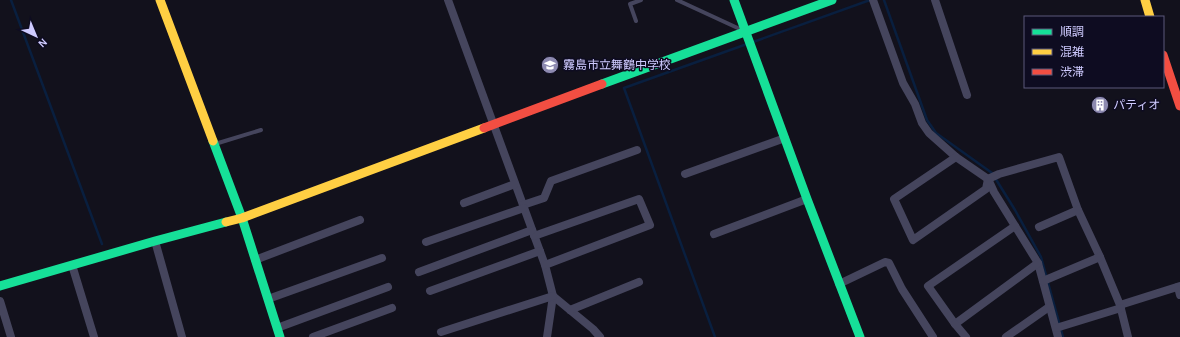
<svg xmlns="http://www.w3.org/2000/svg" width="1180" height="337" font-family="'Alegreya Sans','Noto Sans JP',sans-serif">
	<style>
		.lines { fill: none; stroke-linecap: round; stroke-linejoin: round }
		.stream { stroke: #091f3f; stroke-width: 2.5 }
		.lane { stroke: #45455d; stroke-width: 4 }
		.street { stroke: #45455d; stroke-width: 8 }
		.fast { stroke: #16e098; stroke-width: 9 }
		.slow { stroke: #ffcf43; stroke-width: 9 }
		.jam { stroke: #f24e42; stroke-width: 9 }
		.labels { text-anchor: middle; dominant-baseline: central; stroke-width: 3; stroke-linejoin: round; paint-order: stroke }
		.poi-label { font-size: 12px; fill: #cfcbff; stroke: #0e0c21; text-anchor: start }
	</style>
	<rect width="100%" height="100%" fill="#12111c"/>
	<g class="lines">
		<!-- stream -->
		<g class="stream">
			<polyline points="11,0 102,244"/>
			<polyline points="884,0 927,120 936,133 992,173 1015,210 1041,257 1063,337"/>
			<polyline points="753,42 870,0"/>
			<polyline points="715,337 624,88 747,44"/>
		</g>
		<!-- lane -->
		<g class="lane">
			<polyline points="677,0 742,30"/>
			<polyline points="636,21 630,4 641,0"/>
			<polyline points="215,144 261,130"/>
		</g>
		<!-- street -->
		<g class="street">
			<polyline points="448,0 545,265 553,296 547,337"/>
			<polyline points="873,0 903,83 915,104 922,123 929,133 956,157 988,179 994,192 1038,263 1058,337"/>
			<polyline points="935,0 967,95"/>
			<polyline points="956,157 894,199 913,240 986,189 988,179 999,174 1059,157 1078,210 1100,257 1120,305 1128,337"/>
			<polyline points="685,174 785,138"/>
			<polyline points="464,203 515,184"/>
			<polyline points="523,205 544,198 551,181 637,150"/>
			<polyline points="1015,226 928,286 955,324 1038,263"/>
			<polyline points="1039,227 1078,210"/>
			<polyline points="714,234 807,199"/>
			<polyline points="534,236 639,199 650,225 545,265"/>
			<polyline points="155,241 182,337"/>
			<polyline points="426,242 524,208"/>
			<polyline points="255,260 360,220"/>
			<polyline points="72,265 94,337"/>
			<polyline points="419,272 532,230"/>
			<polyline points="1043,281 1100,257"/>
			<polyline points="839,284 885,262 889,263 902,289 933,337"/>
			<polyline points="1178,287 1180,295"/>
			<polyline points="430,291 540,251"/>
			<polyline points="553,296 593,329 600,337"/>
			<polyline points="268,299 382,258"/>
			<polyline points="0,301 11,337"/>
			<polyline points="1120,305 1180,286"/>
			<polyline points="570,310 639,282"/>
			<polyline points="955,324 966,337"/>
			<polyline points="277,328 388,287"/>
			<polyline points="1056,328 1121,308"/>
			<polyline points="441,332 553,296"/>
			<polyline points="313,337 392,308"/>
			<polyline points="1006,337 1049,307"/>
		</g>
		<!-- fast -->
		<g class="fast">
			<polyline points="734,0 807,199 860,337"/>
			<polyline points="602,84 832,0"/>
			<polyline points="213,141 242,218 280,337"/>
			<polyline points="0,286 155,241 226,222"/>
		</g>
		<!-- slow -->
		<g class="slow">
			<polyline points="160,0 213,141"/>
			<polyline points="1145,0 1150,17"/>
			<polyline points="226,222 242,218 484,128"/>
		</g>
		<!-- jam -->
		<g class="jam">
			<polyline points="1163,55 1180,106"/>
			<polyline points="484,128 602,84"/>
		</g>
	</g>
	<!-- icons -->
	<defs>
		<symbol id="school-disc" viewBox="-11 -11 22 22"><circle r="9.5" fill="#8d8ab0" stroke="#0e0c21"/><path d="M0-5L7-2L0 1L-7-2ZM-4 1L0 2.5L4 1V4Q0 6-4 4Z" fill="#fff"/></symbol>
		<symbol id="building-disc" viewBox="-11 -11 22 22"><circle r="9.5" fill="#8d8ab0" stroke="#0e0c21"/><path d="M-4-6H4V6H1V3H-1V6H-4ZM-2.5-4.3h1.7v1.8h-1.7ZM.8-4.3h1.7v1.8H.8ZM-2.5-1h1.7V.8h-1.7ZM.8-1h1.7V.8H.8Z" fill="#fff"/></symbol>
	</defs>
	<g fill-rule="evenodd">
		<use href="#school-disc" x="540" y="55" width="20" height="20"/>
		<use href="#building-disc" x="1090" y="95" width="20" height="20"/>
	</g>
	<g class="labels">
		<!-- poi labels -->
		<g class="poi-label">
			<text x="563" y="65">霧島市立舞鶴中学校</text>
			<text x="1113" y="105">パティオ</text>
		</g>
	</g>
	<!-- legend -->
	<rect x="1024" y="16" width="140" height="72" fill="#0e0c21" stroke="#5b587a"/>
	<rect x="1032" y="29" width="20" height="6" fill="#16e098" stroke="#5b587a"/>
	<text x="1060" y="36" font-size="12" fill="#cfcbff">順調</text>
	<rect x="1032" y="49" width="20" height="6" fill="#ffcf43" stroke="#5b587a"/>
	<text x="1060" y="56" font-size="12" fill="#cfcbff">混雑</text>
	<rect x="1032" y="69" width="20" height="6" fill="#f24e42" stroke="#5b587a"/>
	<text x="1060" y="76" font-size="12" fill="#cfcbff">渋滞</text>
	<!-- north arrow -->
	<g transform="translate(36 36) rotate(136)" stroke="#0e0c21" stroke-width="3" paint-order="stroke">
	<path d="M0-3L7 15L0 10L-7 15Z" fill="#cfcbff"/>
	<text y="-6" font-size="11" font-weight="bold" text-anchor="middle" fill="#cfcbff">N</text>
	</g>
</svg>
